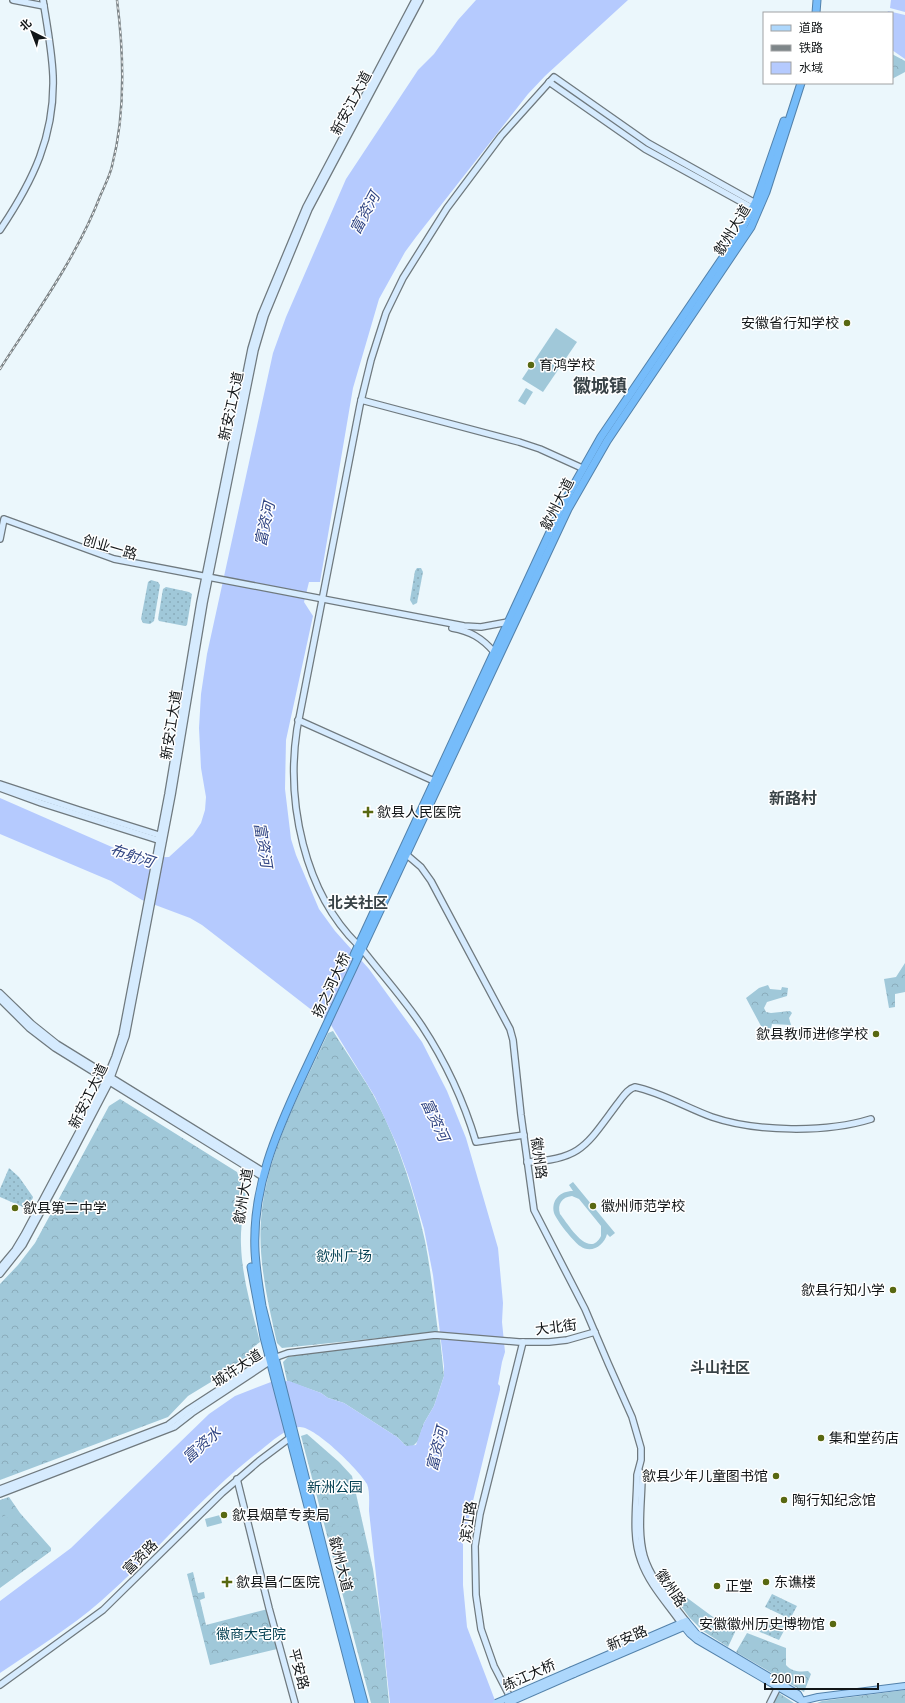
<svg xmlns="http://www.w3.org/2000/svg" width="905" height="1703" font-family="Roboto,'Noto Sans SC',sans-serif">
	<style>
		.grass { fill: url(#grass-dots) }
		.forest { fill: url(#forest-crowns) }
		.pitch { fill: #a0c8d9; fill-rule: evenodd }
		.water { fill: #b5cafe }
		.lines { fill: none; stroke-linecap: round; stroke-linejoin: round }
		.secondary-casing { stroke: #6f797e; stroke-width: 8 }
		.primary-casing { stroke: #5382ab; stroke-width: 8 }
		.highway-casing { stroke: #5382ab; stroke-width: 9 }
		.secondary { stroke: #d6ebfe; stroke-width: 5.5 }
		.primary { stroke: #add7fc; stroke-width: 6 }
		.highway { stroke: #76bcfa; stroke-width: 7 }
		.rail-casing { stroke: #7e8689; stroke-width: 2.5 }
		.rail { stroke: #fff; stroke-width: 1; stroke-dasharray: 3; stroke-linecap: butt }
		.primary-bridge-casing { stroke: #5382ab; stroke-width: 8; stroke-linecap: butt }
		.primary-bridge { stroke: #add7fc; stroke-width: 6 }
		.poi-dot { fill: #586811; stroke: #fff; stroke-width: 1.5 }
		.labels { text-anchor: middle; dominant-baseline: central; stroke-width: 3; stroke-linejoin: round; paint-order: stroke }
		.street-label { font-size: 14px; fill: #121618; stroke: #fff }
		.poi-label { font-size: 14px; fill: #121618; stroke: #fff; text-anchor: start }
		.park-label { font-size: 14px; fill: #044053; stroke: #fff }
		.water-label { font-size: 15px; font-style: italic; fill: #314583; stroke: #fff }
		.neighbourhood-label { font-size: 15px; font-weight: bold; fill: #394347; stroke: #fff }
		.quarter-label { font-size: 16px; font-weight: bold; fill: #394347; stroke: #fff }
		.district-label { font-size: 18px; font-weight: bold; fill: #394347; stroke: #fff }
	</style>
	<defs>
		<pattern id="grass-dots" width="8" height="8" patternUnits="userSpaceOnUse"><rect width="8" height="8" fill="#a0c8d9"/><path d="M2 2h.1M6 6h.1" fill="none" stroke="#89abba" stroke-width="1.8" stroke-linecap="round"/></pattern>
		<pattern id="forest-crowns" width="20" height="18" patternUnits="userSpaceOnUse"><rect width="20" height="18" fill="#a0c8d9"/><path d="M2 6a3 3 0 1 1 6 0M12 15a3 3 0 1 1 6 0" fill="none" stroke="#89abba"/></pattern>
	</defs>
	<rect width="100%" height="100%" fill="#ebf7fc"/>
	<!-- grass -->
	<g class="grass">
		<polygon points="417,568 421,568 423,572 417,603 413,605 410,600 415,571"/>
		<polygon points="151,580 158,582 160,585 154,621 150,624 143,623 141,619 148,582"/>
		<polygon points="166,587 189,592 192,594 187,625 185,626 159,621 158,619 163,589"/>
		<polygon points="9,1168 19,1177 33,1197 31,1203 29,1204 26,1202 23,1207 0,1197 0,1189"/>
		<polygon points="772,1594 797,1606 790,1619 765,1607"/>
		<polygon points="765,1617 786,1627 779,1640 753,1629 759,1626"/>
	</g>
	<!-- forest -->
	<g class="forest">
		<polygon points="892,54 905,61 905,72 892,79"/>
		<polygon points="905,963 905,992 895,994 895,1007 889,1008 884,979 896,977"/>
		<polygon points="768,985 770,989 781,990 782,987 788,988 787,996 767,1002 764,1008 766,1012 771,1013 790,1011 792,1013 789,1018 791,1025 772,1024 771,1029 761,1026 746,998 759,988"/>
		<path d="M333 1031C348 1056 366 1080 379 1106 400 1148 415 1195 425 1241 431 1271 434 1302 438 1332L282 1348 277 1343C268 1303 258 1261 261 1220 266 1153 301 1092 328 1033Z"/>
		<path d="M120 1099 237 1172 240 1181 246 1187C245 1206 240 1225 241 1245 242 1278 252 1310 260 1342L252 1348 247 1360 188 1396 168 1417 0 1480V1284L18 1265 35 1243 109 1106Z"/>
		<polygon points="436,1337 440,1338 444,1376 434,1406 424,1423 418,1441 413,1446 406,1446 397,1437 344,1403 328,1398 321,1393 287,1381 283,1362 288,1357 329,1350"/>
		<polygon points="307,1434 339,1462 352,1476 373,1569 382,1630 389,1703 371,1703 301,1436"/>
		<polygon points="9,1497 20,1513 51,1548 51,1551 0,1588 0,1500"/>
		<polygon points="193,1572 198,1593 204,1592 205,1598 200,1600 206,1625 268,1609 277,1649 210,1665 187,1574"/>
		<polygon points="667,1583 713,1617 736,1630 728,1647 703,1631 689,1617 665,1584"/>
		<path d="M747 1633 786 1648V1665C792 1672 801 1672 808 1671L811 1674 804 1692 736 1652Z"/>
		<polygon points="905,1690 905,1703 817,1703 822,1701"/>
		<polygon points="779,1693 794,1703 773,1703"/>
	</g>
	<!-- pitch -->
	<g class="pitch">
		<polygon points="556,328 577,342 543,392 522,379"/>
		<polygon points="526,388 533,392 525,405 518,401"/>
		<path d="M573 1182 615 1233 610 1237 607 1234C604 1246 591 1254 580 1246 573 1241 557 1221 554 1213 551 1200 560 1191 573 1191L569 1185ZM572 1196 579 1199 601 1226V1236C589 1260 568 1224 560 1214 557 1204 562 1197 572 1196Z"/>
		<polygon points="8,1506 19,1517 12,1523 2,1512"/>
		<polygon points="340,1511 343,1526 336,1527 332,1513"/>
		<polygon points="0,1514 11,1525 5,1531 0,1526"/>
		<polygon points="220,1515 222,1523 207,1527 205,1519"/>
		<polygon points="348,1536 353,1556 340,1559 335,1540"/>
	</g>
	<!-- water -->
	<g class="water">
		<path d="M476 0H628L545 76 528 94 416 237 405 252 379 299 353 388 320 582H309L304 602 313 616 286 740 285 789 291 839 296 855 319 909 335 931 369 969 422 1042 447 1091 466 1138 498 1248 503 1303 502 1322 505 1352 502 1362 498 1384 500 1386V1390L463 1542V1585L467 1627 496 1703H390L369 1511C369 1504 370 1491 367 1484 360 1471 314 1425 299 1427 285 1429 272 1441 261 1450 202 1495 156 1553 101 1601 70 1628 34 1650 0 1673V1601L71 1548 209 1414 235 1396 271 1382 289 1381 321 1393 328 1398 344 1403 397 1437 406 1446 416 1445 424 1423 434 1406 444 1376V1366L433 1275 424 1229 409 1178 397 1145 375 1097 331 1025 202 925 190 918 142 900 111 881 0 834V798L137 858 169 857 193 835 201 823 205 810 206 797 201 768 199 728 201 694 207 654 273 353 286 317 346 179 418 70 434 54 458 20Z"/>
		<polygon points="891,0 905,0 905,12 890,8"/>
		<polygon points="888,11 905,15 905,59 892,50 892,13 887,13"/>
	</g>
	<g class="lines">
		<defs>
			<g id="secondary">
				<polyline points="13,0 44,6"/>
				<polyline points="549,82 645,149 756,210"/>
				<path d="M0 230C33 181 55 136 53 76 52 51 47 25 43 0"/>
				<polyline points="361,400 519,442 540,449 582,468"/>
				<polyline points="0,539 4,519 114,559 464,626 481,627 508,622"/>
				<path d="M452 628C470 631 482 638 494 652"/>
				<polyline points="298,720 434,781"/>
				<polyline points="0,784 79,810 162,836"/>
				<polyline points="0,788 41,803 161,841"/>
				<path d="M407 855 421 867 431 881 510 1029 513 1040 521 1115 534 1210 585 1309 608 1363 632 1417 641 1448V1460L637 1475C637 1503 631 1535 641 1561 649 1584 667 1603 681 1623"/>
				<path d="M358 945C304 892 286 802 297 729L360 405 371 360 386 313 403 278 447 208 501 136 554 77 648 143 757 204"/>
				<path d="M362 949C382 975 404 999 422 1026 445 1061 464 1102 476 1142L524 1135"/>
				<polyline points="0,993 32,1024 57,1044 264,1172"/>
				<polyline points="0,999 29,1028 55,1048 263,1177"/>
				<path d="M527 1162C582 1160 587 1144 618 1103 623 1097 627 1089 635 1087 660 1092 687 1108 712 1117 756 1132 826 1133 871 1119"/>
				<polyline points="0,1268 15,1250 24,1235 102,1088 115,1057 122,1035 168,794 200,602 251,349 261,315 306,207 415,0"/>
				<polyline points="0,1274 23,1245 72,1154 109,1083 126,1036 172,795 204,603 255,350 265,316 309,209 420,0"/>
				<path d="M639 1471 642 1475C642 1501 637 1531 644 1556 651 1580 671 1601 686 1621"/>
				<polyline points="237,1479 269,1608 295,1703"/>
				<polyline points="0,1489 168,1425 189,1409 269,1357 274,1358 288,1353 435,1335 519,1342 549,1342 567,1340 595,1332"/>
				<polyline points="0,1494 174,1427 192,1413 272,1360"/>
				<polyline points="0,1685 103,1610 222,1493 259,1461 291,1437"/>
				<polyline points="512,1701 494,1666 481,1629 476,1595 475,1546 480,1514 523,1342"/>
				<polyline points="770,1703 778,1687"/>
			</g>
			<g id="primary">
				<polyline points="681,1623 690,1634 697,1640 802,1701 818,1697 905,1686"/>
				<polyline points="572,1670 686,1621 696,1633 798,1694 802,1701"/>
				<polyline points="574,1674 686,1626"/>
			</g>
			<g id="highway">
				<polyline points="816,13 817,0"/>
				<polyline points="354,955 562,506 601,437 741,231 757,199 784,121"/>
				<polyline points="251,1267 264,1337 359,1703"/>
				<path d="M364 1703 331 1580 262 1306C259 1288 256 1270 255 1251 252 1188 276 1133 302 1077L568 509 607 441 751 227 766 192 801 83"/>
			</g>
		</defs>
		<!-- secondary casing -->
		<use href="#secondary" class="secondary-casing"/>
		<!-- primary casing -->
		<use href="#primary" class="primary-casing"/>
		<!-- highway casing -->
		<use href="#highway" class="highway-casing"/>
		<!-- secondary -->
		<use href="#secondary" class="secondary"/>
		<!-- primary -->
		<use href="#primary" class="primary"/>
		<!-- highway -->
		<use href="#highway" class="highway"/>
		<defs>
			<path id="rail" d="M0 369C36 313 77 257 101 194 105 185 110 175 112 166 126 112 124 55 117 0"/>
		</defs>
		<!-- rail casing -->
		<use href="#rail" class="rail-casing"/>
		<!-- rail -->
		<use href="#rail" class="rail"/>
		<defs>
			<g id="primary-bridge">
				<polyline points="496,1703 572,1670"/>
				<polyline points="508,1703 574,1674"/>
			</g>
		</defs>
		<!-- primary-bridge casing -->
		<use href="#primary-bridge" class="primary-bridge-casing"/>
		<!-- primary-bridge -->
		<use href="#primary-bridge" class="primary-bridge"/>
	</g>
	<!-- markers -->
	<g class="poi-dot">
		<circle cx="847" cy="323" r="4"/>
		<circle cx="531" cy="365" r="4"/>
		<path d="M366 806h4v4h4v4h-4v4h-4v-4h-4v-4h4z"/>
		<circle cx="876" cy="1034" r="4"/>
		<circle cx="593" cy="1206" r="4"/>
		<circle cx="15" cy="1208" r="4"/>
		<circle cx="893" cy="1290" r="4"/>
		<circle cx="821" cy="1438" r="4"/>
		<circle cx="776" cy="1476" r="4"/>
		<circle cx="784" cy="1500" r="4"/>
		<circle cx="224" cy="1515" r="4"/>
		<path d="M225 1576h4v4h4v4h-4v4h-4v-4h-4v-4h4z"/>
		<circle cx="766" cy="1582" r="4"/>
		<circle cx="717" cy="1586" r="4"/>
		<circle cx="833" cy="1624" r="4"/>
	</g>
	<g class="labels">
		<!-- street labels -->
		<g class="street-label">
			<text transform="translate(351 103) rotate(-62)">新安江大道</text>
			<text transform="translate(732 230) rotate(-59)">歙州大道</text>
			<text transform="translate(231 406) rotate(-78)">新安江大道</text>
			<text transform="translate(557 504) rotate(-63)">歙州大道</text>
			<text transform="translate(110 547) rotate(16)">创业一路</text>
			<text transform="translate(171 725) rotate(-81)">新安江大道</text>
			<text transform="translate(331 985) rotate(-65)">扬之河大桥</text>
			<text transform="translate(88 1096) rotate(-64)">新安江大道</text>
			<text transform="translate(539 1158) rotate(82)">徽州路</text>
			<text transform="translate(243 1196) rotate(-81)">歙州大道</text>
			<text transform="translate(556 1327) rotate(-7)">大北街</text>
			<text transform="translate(237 1368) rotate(-33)">城许大道</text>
			<text transform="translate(468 1522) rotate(-81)">滨江路</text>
			<text transform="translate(140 1557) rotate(-45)">富资路</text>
			<text transform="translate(341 1564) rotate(76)">歙州大道</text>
			<text transform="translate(671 1588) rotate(56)">徽州路</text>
			<text transform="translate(627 1638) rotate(-23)">新安路</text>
			<text transform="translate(299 1669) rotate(75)">平安路</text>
			<text transform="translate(529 1675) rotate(-24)">练江大桥</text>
		</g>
		<!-- poi labels -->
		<g class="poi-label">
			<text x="839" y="323" text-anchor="end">安徽省行知学校</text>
			<text x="539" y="365">育鸿学校</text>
			<text x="377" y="812">歙县人民医院</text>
			<text x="868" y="1034" text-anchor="end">歙县教师进修学校</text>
			<text x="601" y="1206">徽州师范学校</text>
			<text x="23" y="1208">歙县第二中学</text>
			<text x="885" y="1290" text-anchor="end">歙县行知小学</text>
			<text x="829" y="1438">集和堂药店</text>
			<text x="768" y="1476" text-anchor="end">歙县少年儿童图书馆</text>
			<text x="792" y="1500">陶行知纪念馆</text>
			<text x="232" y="1515">歙县烟草专卖局</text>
			<text x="236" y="1582">歙县昌仁医院</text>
			<text x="774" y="1582">东谯楼</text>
			<text x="725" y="1586">正堂</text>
			<text x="825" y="1624" text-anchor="end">安徽徽州历史博物馆</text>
		</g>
		<!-- park labels -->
		<g class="park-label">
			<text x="344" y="1256">歙州广场</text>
			<text x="335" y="1487">新洲公园</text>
			<text x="251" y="1634">徽商大宅院</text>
		</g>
		<!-- water labels -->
		<g class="water-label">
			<text transform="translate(365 213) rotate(-62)">富资河</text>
			<text transform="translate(265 524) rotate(-78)">富资河</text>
			<text transform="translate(263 845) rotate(81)">富资河</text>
			<text transform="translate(132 856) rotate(18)">布射河</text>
			<text transform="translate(435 1120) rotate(65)">富资河</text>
			<text transform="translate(202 1445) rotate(-42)">富资水</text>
			<text transform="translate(437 1449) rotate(-76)">富资河</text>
		</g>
		<!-- neighbourhood labels -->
		<g class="neighbourhood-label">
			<text x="358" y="903">北关社区</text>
			<text x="720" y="1368">斗山社区</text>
		</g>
		<!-- quarter labels -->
		<g class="quarter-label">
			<text x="793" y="798">新路村</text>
		</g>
		<!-- district labels -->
		<g class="district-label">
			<text x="600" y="385">徽城镇</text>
		</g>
	</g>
	<!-- legend -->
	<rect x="763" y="12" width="130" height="72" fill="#ffffff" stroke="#a0a2a3"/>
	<rect x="771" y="25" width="20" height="6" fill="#add7fc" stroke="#a0a2a3"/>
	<text x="799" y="32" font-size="12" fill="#121618">道路</text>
	<rect x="771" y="45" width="20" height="6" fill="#7e8689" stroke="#a0a2a3"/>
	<text x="799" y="52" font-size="12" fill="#121618">铁路</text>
	<rect x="771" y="62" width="20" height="12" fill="#b5cafe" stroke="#a0a2a3"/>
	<text x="799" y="72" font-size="12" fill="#121618">水域</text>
	<!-- north arrow -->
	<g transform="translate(32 32) rotate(318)" stroke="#ffffff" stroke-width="3" paint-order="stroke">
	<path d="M0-3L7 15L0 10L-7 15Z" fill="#121618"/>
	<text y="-6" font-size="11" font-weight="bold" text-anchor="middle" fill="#121618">北</text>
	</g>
	<!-- scale -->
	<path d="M765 1683v6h113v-6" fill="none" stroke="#121618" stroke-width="2"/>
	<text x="771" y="1683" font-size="12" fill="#121618" stroke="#ffffff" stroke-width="3" paint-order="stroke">200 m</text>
</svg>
